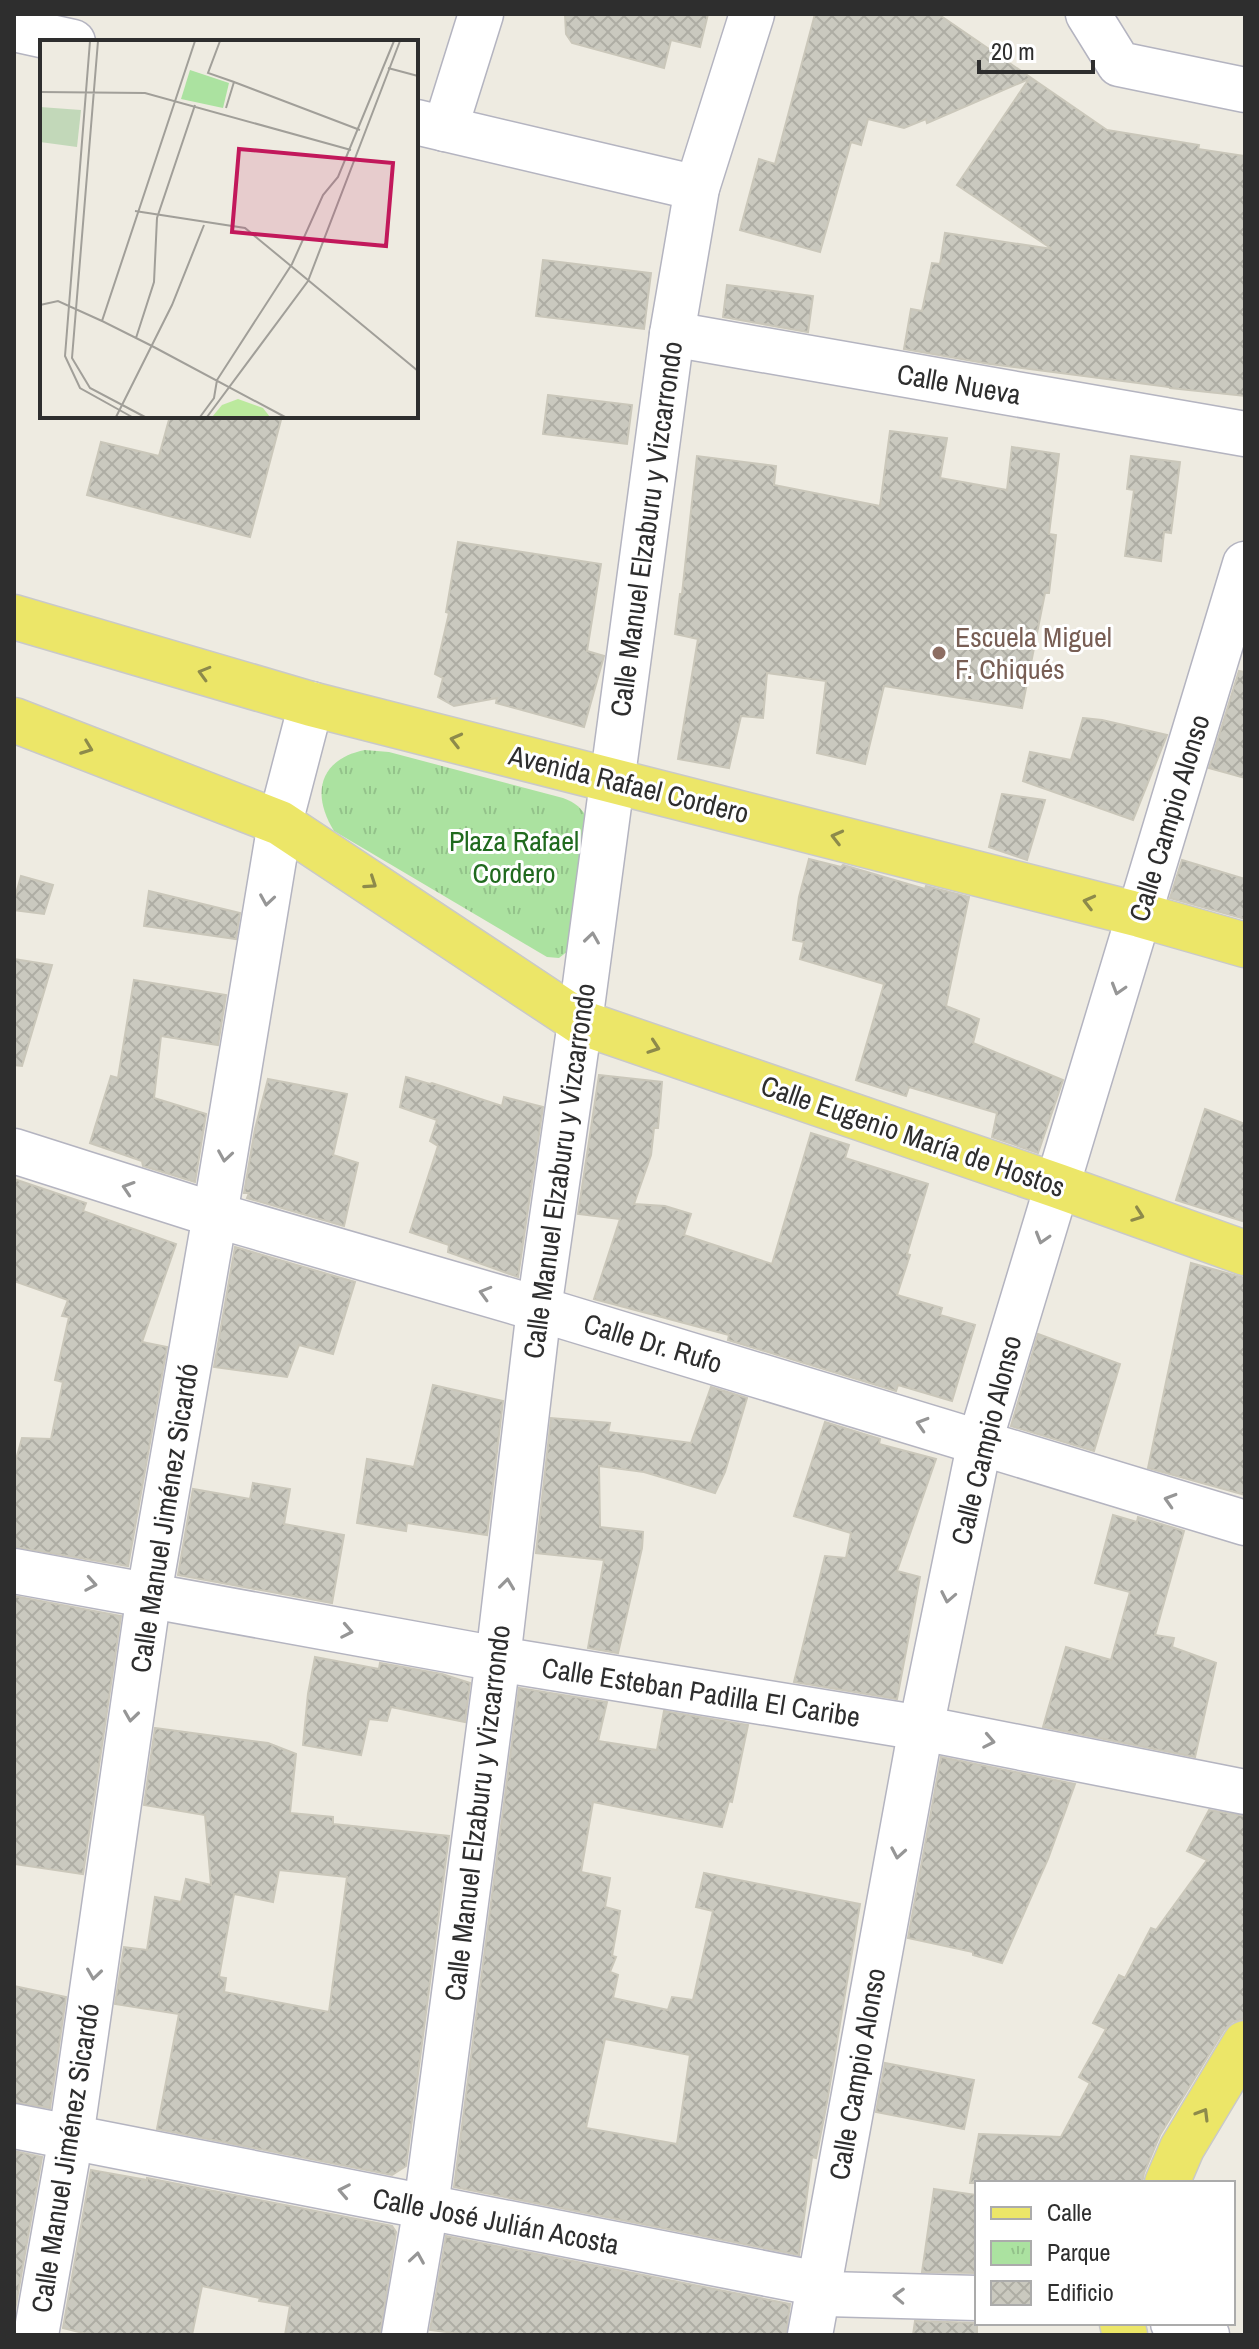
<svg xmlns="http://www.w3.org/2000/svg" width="1259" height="2349" font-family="'Archivo Narrow',sans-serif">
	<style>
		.park { fill: url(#park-tufts) }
		.building { fill: url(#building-cross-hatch); stroke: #cac7ba; stroke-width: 2; fill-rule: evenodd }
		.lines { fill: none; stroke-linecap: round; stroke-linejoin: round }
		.minor-casing { stroke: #b4b4c0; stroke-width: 47 }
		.major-casing { stroke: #c9c9c9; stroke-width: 47 }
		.minor { stroke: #fff; stroke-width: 44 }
		.major { stroke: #ece668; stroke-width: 44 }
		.oneway { stroke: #8d8a4b }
		.oneway2 { stroke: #969696 }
		.education-dot { fill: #8d6e63; stroke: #fff; stroke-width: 3 }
		.labels { text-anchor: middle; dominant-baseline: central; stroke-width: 6; stroke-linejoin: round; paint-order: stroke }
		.street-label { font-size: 28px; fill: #2e2e2e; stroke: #fff }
		.education-label { font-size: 28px; fill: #785e54; stroke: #fff; text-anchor: start }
		.park-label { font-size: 28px; fill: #206a1e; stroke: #fff }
		.inset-road { fill: none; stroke: #a19f99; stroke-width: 2 }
		.view { fill: #c2185b; fill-opacity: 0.15; stroke: #c2185b; stroke-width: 4 }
		.inset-edge { fill: none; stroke: #2e2e2e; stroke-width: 4 }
	</style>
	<defs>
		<pattern id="park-tufts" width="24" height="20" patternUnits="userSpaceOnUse" patternTransform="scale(2)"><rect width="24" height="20" fill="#abe2a0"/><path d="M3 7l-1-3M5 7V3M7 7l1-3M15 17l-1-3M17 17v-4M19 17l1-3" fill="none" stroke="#93c28a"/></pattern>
		<pattern id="building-cross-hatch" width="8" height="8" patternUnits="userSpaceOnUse" patternTransform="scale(2)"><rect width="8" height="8" fill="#cac9bf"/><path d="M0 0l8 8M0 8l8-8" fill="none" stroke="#aeada4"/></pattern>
	</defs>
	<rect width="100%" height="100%" fill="#eeebe1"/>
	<!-- park -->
	<path class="park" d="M365 750 389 752 563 798C580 804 586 813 591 830L573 947 559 958 547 957 334 831C311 794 319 759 365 750Z"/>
	<!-- building -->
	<g class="building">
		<polygon points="565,14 708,14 700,47 671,40 664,68 572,43 566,34"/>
		<polygon points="815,14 938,14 1107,130 1199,145 1198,149 1245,156 1245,396 1170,388 1169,387 990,364 904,349 911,309 922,311 932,263 940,264 945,233 1052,249 957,185 1029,79 927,123 926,119 904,128 868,119 861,145 851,142 820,252 740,230 759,159 775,164"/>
		<polygon points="543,260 651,273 644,329 536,316"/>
		<polygon points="727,285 813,296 808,332 723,317"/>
		<polygon points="548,395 632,405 627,444 543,434"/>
		<polygon points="170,416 282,416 250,537 87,495 101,442 159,456"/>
		<polygon points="890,431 947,438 940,478 1007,490 1012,447 1059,454 1049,534 1056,535 1049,593 1045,593 1022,708 884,686 865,764 817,753 826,681 767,673 763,718 741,716 729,768 678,759 698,639 675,634 680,594 682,594 697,456 776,466 774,485 880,506"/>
		<polygon points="1131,456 1180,462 1171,533 1164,532 1161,561 1125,556 1134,490 1127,489"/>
		<polygon points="458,542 601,564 587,651 604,656 584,727 496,703 497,698 454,706 438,697 443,678 435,674 449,613 446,612"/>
		<polygon points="1239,671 1245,672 1245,778 1209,768"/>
		<polygon points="1083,718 1102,720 1167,735 1133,820 1023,781 1030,752 1071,760"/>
		<polygon points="1002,794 1045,800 1027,860 989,847"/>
		<polygon points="809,859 841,867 843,865 925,889 926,886 969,897 946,1006 979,1019 973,1043 1063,1080 1038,1153 992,1137 997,1113 909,1087 906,1096 856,1080 884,984 800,959 804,942 793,940 799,897"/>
		<polygon points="1182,860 1245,879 1245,919 1170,898"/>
		<polygon points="21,876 53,885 44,914 14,910 14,901"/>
		<polygon points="149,891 240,913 236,939 144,926"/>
		<polygon points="14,959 52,965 22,1066 14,1065"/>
		<polygon points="134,980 226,995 218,1045 161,1036 154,1098 206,1114 195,1182 143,1166 142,1161 90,1143 111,1076 118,1078"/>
		<polygon points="599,1075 662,1082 658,1128 654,1128 651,1155 634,1204 665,1206 691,1214 684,1235 772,1264 811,1133 849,1145 845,1158 928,1184 907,1254 910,1255 897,1295 942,1308 940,1315 975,1325 952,1401 898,1385 896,1391 728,1340 729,1335 594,1299 620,1219 578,1214"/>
		<polygon points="406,1077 430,1084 432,1083 502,1106 504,1097 543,1107 518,1277 448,1252 449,1245 410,1232 438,1146 430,1141 437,1120 400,1107"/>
		<polygon points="268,1079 347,1094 333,1155 358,1163 344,1226 247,1198 249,1193 244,1193 255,1129"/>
		<polygon points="1205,1109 1245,1124 1245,1222 1176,1200"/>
		<polygon points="14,1179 86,1203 83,1211 176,1244 142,1342 167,1347 128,1566 14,1547 14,1467 22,1438 51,1439 63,1382 55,1380 69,1317 62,1316 68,1300 14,1281"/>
		<polygon points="235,1247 355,1282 333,1354 299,1345 287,1377 214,1367"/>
		<polygon points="1191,1263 1245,1278 1245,1495 1148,1468"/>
		<polygon points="1038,1334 1120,1364 1094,1451 1011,1426"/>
		<polygon points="433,1385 503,1401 487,1535 407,1523 406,1531 357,1523 367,1459 414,1467"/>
		<polygon points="711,1387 747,1398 725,1472 715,1493 644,1472 599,1466 600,1527 643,1532 642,1548 618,1653 588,1648 604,1560 536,1553 551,1418 610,1423 608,1432 691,1443"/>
		<polygon points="825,1422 880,1439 879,1444 936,1459 897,1571 920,1577 897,1699 794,1682 825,1556 846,1558 851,1533 794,1516"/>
		<polygon points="253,1483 290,1489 284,1524 344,1535 332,1603 178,1575 193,1489 250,1499"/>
		<polygon points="1113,1515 1137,1522 1138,1517 1184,1531 1155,1635 1174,1638 1172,1647 1216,1663 1195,1757 1043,1727 1066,1647 1111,1660 1130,1592 1095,1583"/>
		<polygon points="14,1596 121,1616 83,1874 14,1864"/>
		<polygon points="315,1657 379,1669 380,1663 442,1674 470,1683 465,1722 391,1707 387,1721 369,1719 361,1755 303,1745 308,1694"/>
		<path d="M519 1688 607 1702 598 1741 657 1750 664 1711 748 1725 732 1802 729 1801 722 1827 593 1802 581 1872 610 1878 605 1907 620 1911 612 1956 616 1957 610 1972 618 1975 613 1998 668 2010 672 1997 693 2000 713 1911 696 1907 704 1873 860 1904 827 2102 816 2158 812 2157 799 2255 454 2187ZM605 2039 690 2055 677 2144 586 2128Z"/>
		<path d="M155 1728 268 1743 296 1754 290 1813 333 1817V1824L449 1836 406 2166 392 2175 157 2129 179 2014 115 2004 124 1947 147 1950 155 1897 181 1902 186 1879 211 1885 205 1815 144 1805ZM279 1870 347 1877 329 2012 224 1992 226 1978 219 1977 234 1894 273 1902Z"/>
		<polygon points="941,1757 1075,1784 1048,1859 1002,1963 973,1955 973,1952 908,1938"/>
		<polygon points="1209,1810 1245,1816 1245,2018 1232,2022 1224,2030 1160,2135 1144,2173 1142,2183 970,2183 979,2134 1061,2137 1090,2083 1079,2077 1106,2029 1093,2023 1119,1975 1125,1978 1151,1928 1156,1930 1207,1860 1187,1851"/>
		<polygon points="14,1986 66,1997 50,2108 14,2102"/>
		<polygon points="885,2063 974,2080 964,2129 876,2112"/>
		<polygon points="14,2151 42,2157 14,2316"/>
		<polygon points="91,2170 147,2180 147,2178 392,2226 396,2232 380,2335 285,2335 290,2306 259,2301 260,2298 202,2286 192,2335 91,2335 63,2328"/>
		<polygon points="934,2189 977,2195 977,2273 922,2272"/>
		<polygon points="446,2236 790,2304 786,2335 470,2335 430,2330"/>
		<polygon points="915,2321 977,2323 977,2335 913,2335"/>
	</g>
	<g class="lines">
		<defs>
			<g id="minor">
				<polyline points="1088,14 1119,64 1245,90"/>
				<polyline points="14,29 73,42"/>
				<polyline points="416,122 697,188"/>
				<polyline points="445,129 481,14"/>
				<polyline points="672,334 1245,434"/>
				<polyline points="14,1151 215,1215 539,1309 1245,1523"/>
				<polyline points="14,1571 498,1659 921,1728 1245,1792"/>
				<polyline points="14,2126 819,2284 826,2294 977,2298"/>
				<polyline points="1173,2323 1207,2335"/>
				<polyline points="36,2335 71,2137 149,1594 215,1215 280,823 311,704"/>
				<polyline points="404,2335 426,2207 498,1659 539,1309 580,1022 672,334 697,188 752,14"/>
				<polyline points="810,2335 921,1728 980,1441 1245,564"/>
			</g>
			<g id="major">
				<polyline points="14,617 311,704 1140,915 1245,945"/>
				<polyline points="14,720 280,823 580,1022 1058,1186 1245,1253"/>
				<polyline points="1167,2183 1182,2148 1245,2043"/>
				<polyline points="1122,2323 1125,2335"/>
			</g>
		</defs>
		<!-- minor casing -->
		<use href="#minor" class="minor-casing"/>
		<!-- major casing -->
		<use href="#major" class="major-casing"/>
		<!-- minor -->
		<use href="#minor" class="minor"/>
		<!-- major -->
		<use href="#major" class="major"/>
	</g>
	<!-- one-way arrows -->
	<defs><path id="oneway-chevron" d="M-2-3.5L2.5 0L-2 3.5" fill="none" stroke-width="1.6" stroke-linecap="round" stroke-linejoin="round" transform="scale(2)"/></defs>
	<g class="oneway">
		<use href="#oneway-chevron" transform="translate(204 673) rotate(-164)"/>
		<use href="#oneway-chevron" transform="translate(456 740) rotate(-166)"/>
		<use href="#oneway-chevron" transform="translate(87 748) rotate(21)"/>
		<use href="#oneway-chevron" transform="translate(837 837) rotate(-166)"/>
		<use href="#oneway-chevron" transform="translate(371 883) rotate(34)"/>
		<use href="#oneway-chevron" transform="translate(1089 902) rotate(-166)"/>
		<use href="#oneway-chevron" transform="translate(654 1047) rotate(19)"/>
		<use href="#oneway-chevron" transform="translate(1138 1215) rotate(20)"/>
		<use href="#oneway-chevron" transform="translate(1203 2114) rotate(-59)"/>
	</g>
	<g class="oneway2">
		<use href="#oneway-chevron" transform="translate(267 900) rotate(99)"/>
		<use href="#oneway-chevron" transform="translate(592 938) rotate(-82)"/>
		<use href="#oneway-chevron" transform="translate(1118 989) rotate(107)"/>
		<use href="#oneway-chevron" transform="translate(225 1156) rotate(99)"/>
		<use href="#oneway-chevron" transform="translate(128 1188) rotate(-162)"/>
		<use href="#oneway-chevron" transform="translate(1042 1238) rotate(107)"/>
		<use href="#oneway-chevron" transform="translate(485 1293) rotate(-164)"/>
		<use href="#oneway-chevron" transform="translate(922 1424) rotate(-163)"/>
		<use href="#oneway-chevron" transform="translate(1170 1500) rotate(-163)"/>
		<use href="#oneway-chevron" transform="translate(91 1584) rotate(10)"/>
		<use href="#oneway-chevron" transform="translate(507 1584) rotate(-83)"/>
		<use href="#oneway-chevron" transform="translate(948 1597) rotate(101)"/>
		<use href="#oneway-chevron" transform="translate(347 1631) rotate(11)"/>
		<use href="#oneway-chevron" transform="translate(131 1716) rotate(98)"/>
		<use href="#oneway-chevron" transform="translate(989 1741) rotate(11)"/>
		<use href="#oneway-chevron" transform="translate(898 1853) rotate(100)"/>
		<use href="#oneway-chevron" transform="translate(94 1974) rotate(98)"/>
		<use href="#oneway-chevron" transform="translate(344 2191) rotate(-169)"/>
		<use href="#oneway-chevron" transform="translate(417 2258) rotate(-81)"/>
		<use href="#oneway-chevron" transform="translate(899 2296) rotate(-178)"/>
	</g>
	<!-- markers -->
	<circle class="education-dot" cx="939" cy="653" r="8"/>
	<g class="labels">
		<!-- street labels -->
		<g class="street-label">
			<text transform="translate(959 384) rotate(10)">Calle Nueva</text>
			<text transform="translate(646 529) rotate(-82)">Calle Manuel Elzaburu y Vizcarrondo</text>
			<text transform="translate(629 784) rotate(14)">Avenida Rafael Cordero</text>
			<text transform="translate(1169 818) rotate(-73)">Calle Campio Alonso</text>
			<text transform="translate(913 1136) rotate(19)">Calle Eugenio María de Hostos</text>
			<text transform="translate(559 1171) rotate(-82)">Calle Manuel Elzaburu y Vizcarrondo</text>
			<text transform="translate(653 1343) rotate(17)">Calle Dr. Rufo</text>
			<text transform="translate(986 1440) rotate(-76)">Calle Campio Alonso</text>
			<text transform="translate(164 1518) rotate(-81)">Calle Manuel Jiménez Sicardó</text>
			<text transform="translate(701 1692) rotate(9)">Calle Esteban Padilla El Caribe</text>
			<text transform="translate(477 1813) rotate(-83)">Calle Manuel Elzaburu y Vizcarrondo</text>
			<text transform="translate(857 2074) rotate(-80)">Calle Campio Alonso</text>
			<text transform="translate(65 2158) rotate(-81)">Calle Manuel Jiménez Sicardó</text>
			<text transform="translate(496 2221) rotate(11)">Calle José Julián Acosta</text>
		</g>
		<!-- education labels -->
		<g class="education-label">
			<text x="955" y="637">Escuela Miguel<tspan x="955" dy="32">F. Chiqués</tspan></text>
		</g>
		<!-- park labels -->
		<g class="park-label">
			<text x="514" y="841">Plaza Rafael<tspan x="514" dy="32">Cordero</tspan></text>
		</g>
	</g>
	<!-- overview -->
	<g transform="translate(40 40)">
		<rect width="378" height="378" fill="#eeebe1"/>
		<path d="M0 67 41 70 37 107 0 102Z" fill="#c2d8b9"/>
		<path d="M150 30 189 43 183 68 141 59Z" fill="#abe2a0"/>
		<path d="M198 359 223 368 230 377H172L182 365Z" fill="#bbe99d"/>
		<path class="inset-road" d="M50 1 25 316 40 348 92 377M58 1 32 318 50 348 105 377M180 1 168 33 194 42 186 68M348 28 378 36M194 42 320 90M0 52 105 53 311 110M95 171 205 188 378 331M0 265 18 261 62 281M96 298 114 242 117 178 155 65M112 306 245 377M112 306 62 281 155 1M76 377 132 265 164 185M160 377 174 358 177 340 252 224 283 155 298 137 354 1M167 377 268 241 360 1"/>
		<path class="view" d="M199 109 353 123 346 206 192 192Z"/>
		<rect width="378" height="378" class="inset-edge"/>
	</g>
	<!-- border -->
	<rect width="1259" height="2349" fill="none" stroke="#2e2e2e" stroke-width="32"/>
	<!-- legend -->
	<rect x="975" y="2181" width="260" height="144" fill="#ffffff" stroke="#ababab" stroke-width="2"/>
	<rect x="991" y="2207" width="40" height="12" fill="#ece668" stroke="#ababab" stroke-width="2"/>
	<text x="1047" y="2221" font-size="24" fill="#2e2e2e">Calle</text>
	<rect x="991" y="2241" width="40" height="24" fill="url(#park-tufts)" stroke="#ababab" stroke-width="2"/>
	<text x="1047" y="2261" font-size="24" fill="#2e2e2e">Parque</text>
	<rect x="991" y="2281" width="40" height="24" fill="url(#building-cross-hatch)" stroke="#ababab" stroke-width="2"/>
	<text x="1047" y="2301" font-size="24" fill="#2e2e2e">Edificio</text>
	<!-- scale -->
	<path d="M979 60v12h114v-12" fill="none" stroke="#2e2e2e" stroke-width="4"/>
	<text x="991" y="60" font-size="24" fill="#2e2e2e" stroke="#ffffff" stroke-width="6" paint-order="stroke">20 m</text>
</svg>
